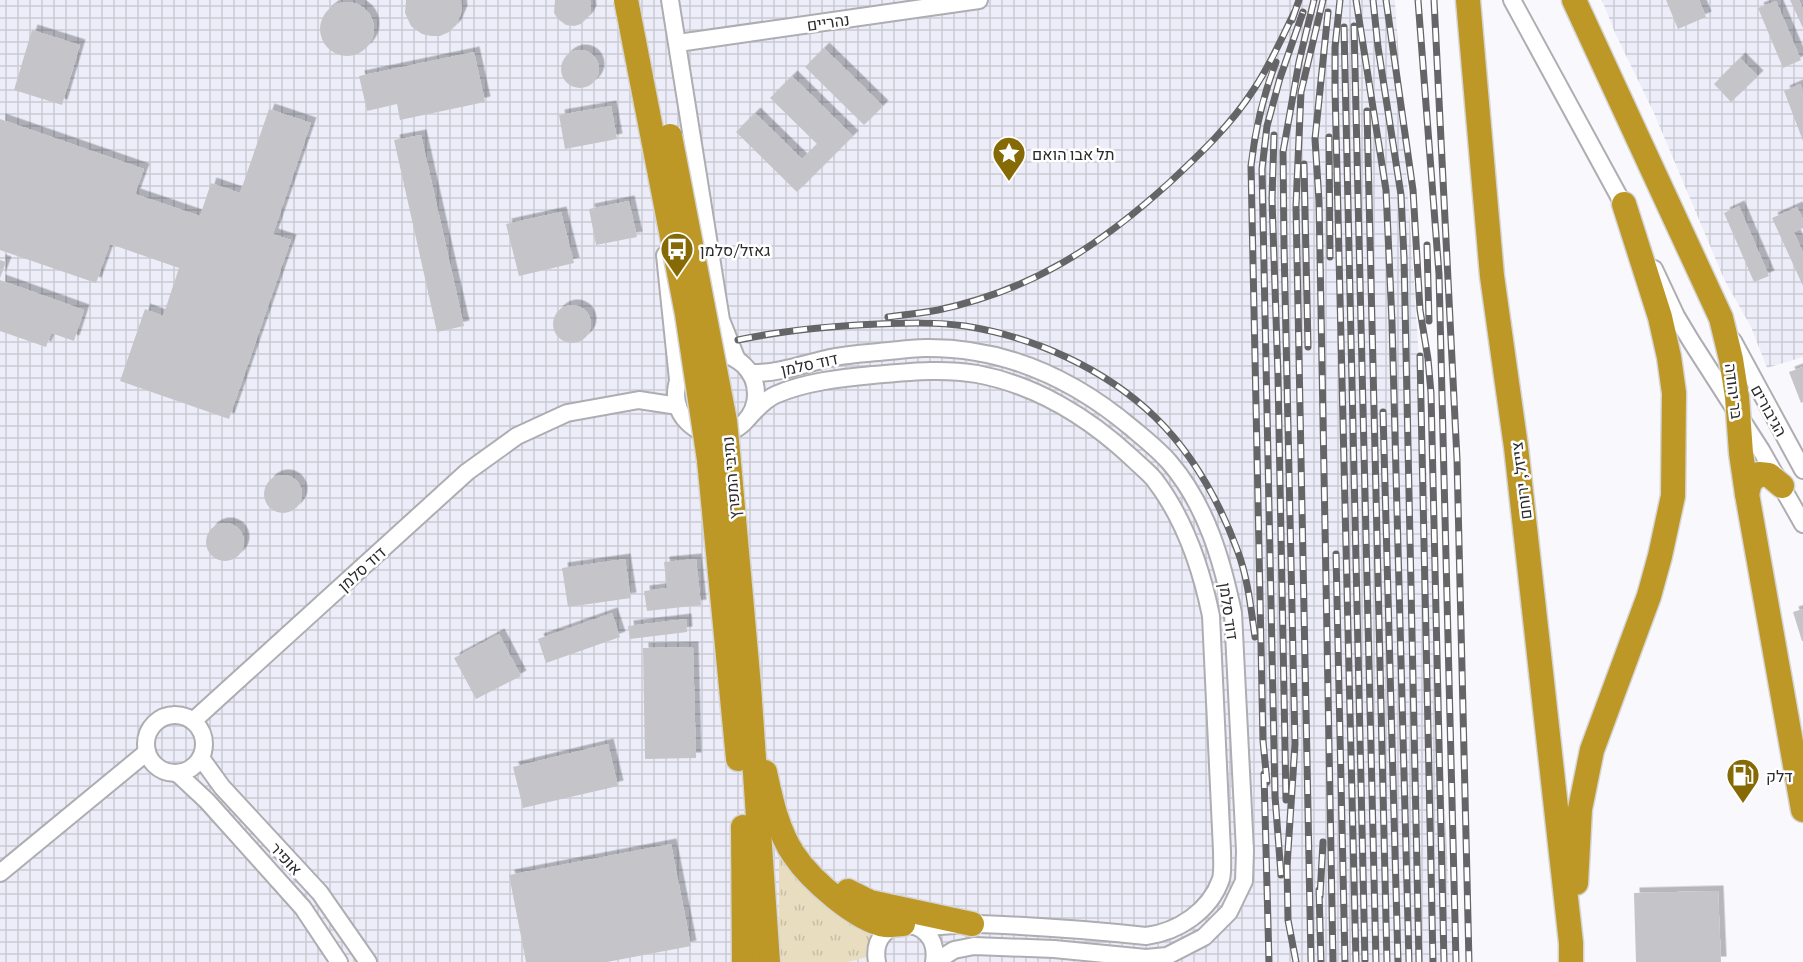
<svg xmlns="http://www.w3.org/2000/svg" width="1803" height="962" font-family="Literata,Heebo,serif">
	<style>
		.industrial { fill: url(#industrial-grid) }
		.grass { fill: url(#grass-tufts) }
		.building { fill: #c5c5c9; filter: url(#shadow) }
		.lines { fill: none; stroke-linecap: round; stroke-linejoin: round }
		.minor-casing { stroke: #adadb2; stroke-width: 20 }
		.highway-casing { stroke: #d5d5d5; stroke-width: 27 }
		.minor { stroke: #fff; stroke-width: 16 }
		.highway { stroke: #bd9826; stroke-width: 24 }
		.rail-casing { stroke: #656568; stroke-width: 7 }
		.rail { stroke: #fff; stroke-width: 4.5; stroke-dasharray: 14; stroke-linecap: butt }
		.highway-bridge-casing { stroke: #d5d5d5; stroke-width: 27; stroke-linecap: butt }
		.highway-bridge { stroke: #bd9826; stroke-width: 24 }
		.labels { text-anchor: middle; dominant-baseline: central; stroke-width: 5; stroke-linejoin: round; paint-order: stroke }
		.street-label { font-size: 16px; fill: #2b2b2d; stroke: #fff }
		.poi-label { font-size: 16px; fill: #2b2b2d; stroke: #fff; text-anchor: start }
	</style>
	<defs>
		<pattern id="industrial-grid" width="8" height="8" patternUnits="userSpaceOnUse" patternTransform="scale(1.5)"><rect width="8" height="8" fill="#ededf9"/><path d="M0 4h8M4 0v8" fill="none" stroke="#cbcbd6"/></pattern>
		<pattern id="grass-tufts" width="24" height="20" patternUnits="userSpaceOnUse" patternTransform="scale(1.5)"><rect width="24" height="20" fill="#e9ddbf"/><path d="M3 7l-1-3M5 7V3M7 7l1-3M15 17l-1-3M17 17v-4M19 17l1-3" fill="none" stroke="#c8bea4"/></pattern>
		<filter id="shadow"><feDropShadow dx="5.5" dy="-5.5" stdDeviation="0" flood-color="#0004"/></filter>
	</defs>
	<rect width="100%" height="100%" fill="#f9f9fd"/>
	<!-- industrial -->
	<g class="industrial">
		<polygon points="0,0 1395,0 1427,476 1453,962 0,962"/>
		<polygon points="1602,0 1803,0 1803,357 1767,368 1751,327 1724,279 1654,113 1615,33"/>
	</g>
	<!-- grass -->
	<polygon class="grass" points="779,855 802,881 873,929 867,957 848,962 779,962"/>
	<!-- building -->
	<g class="building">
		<polygon points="406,0 461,0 462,11 456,25 449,32 440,36 431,36 422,34 411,26 405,13"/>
		<polygon points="555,0 590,0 591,11 588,17 581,24 574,26 566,25 558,19 554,13"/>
		<polygon points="1666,0 1699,0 1706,17 1678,29"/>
		<polygon points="1790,0 1799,0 1803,9 1803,28"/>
		<polygon points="1776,1 1801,60 1783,68 1758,8"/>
		<circle cx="347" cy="29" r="27"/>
		<polygon points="32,30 80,45 62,105 14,90"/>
		<polygon points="824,48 883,106 864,125 805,67"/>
		<circle cx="580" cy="69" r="19"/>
		<polygon points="474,52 485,102 400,120 397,104 367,111 359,76"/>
		<polygon points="1740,58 1758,76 1731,102 1714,84"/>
		<polygon points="792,76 853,136 797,192 736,132 755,113 802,159 817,144 770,98"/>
		<polygon points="1800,84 1803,91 1803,141 1784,91"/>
		<polygon points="611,106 617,139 565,149 559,115"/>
		<polygon points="269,109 311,123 273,234 291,240 229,419 120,381 145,309 163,316 179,268 110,244 96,283 0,250 0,119 144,169 135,194 200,216 211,183 240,193"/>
		<polygon points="421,135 464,326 437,332 394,140"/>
		<polygon points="629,201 637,237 596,245 589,209"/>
		<polygon points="1739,206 1769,276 1754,282 1724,213"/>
		<polygon points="1797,207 1803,219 1803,228 1794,232 1803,253 1803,286 1772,218"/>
		<polygon points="561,212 574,263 519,276 506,224"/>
		<polygon points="0,260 6,262 0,278"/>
		<polygon points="0,280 84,310 74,341 51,333 46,347 0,331"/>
		<circle cx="572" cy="324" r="19"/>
		<polygon points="1803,367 1803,402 1801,403 1789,372"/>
		<circle cx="283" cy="494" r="19"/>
		<circle cx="225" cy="542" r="19"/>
		<polygon points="625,559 631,598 568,607 562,568"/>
		<polygon points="696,559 701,605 647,611 644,591 667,588 664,562"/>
		<polygon points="1803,609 1803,641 1802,641 1793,612"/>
		<polygon points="612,613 620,637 546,663 538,639"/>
		<polygon points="686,619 687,632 630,639 628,626"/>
		<polygon points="499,634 521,676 476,699 454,658"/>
		<polygon points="693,647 696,758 645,759 643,648"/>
		<polygon points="608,744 618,786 523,808 513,767"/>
		<polygon points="671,844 691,946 607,962 526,962 509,875"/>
		<polygon points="1718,891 1721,962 1636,962 1634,893"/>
	</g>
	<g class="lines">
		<defs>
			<g id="minor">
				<polyline points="670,0 721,320 737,360"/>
				<polyline points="1512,0 1628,213"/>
				<polyline points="678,43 979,0"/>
				<polyline points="665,255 678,380"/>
				<polyline points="1654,269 1676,316 1691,341 1761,450 1803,524"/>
				<polyline points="1733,341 1803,470"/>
				<circle cx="716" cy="394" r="40"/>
				<path d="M750 373C776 374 804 364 830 358 849 354 869 353 889 351 901 350 913 348 925 348 1004 347 1074 379 1133 429 1145 439 1160 451 1170 463 1206 505 1222 560 1233 613L1245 851 1244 881 1229 912 1204 937 1167 956 1146 958 1054 949 974 946 954 950 935 962"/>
				<path d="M748 418C756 410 764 400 775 395 804 382 841 378 873 375 908 372 942 368 977 374 1035 385 1088 417 1131 457 1138 464 1147 471 1154 479 1185 519 1201 567 1211 616L1222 851C1222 860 1223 871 1221 879 1210 911 1178 932 1146 936 1090 930 1035 926 979 924 957 923 936 929 914 926"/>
				<circle cx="175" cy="744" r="29"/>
				<polyline points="193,721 467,472 517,436 567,413 639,400 678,406"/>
				<polyline points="201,758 222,787 320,893 368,962"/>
				<polyline points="177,773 207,801 303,908 339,962"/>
				<polyline points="0,873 147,752"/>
				<path d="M877 962C868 913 942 912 934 962"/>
			</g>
			<g id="highway">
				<polyline points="1468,0 1492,276 1516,447 1571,943 1571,962"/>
				<polyline points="1574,0 1721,318 1731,359 1737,397 1741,453 1747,494 1803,810"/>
				<polyline points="728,452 749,686 768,962"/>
				<polyline points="709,460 738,759"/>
				<polyline points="1747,494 1750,482 1759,474 1769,475 1782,486"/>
				<path d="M765 772C771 800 778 832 794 855 810 879 856 920 885 925 890 926 897 924 903 924"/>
				<polyline points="743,827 744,962"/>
				<polyline points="1576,883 1580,809 1592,750 1649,596 1660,556 1673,496 1674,393 1669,357 1660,317 1624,204"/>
				<polyline points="848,891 870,902 972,924"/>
			</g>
		</defs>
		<!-- minor casing -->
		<use href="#minor" class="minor-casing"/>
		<!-- highway casing -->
		<use href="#highway" class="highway-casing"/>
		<!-- minor -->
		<use href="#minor" class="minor"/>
		<!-- highway -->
		<use href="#highway" class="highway"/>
		<defs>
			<g id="rail">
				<polyline points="1340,0 1335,47 1335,89 1356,962"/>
				<polyline points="1356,0 1386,190 1392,322 1409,962"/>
				<polyline points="1373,0 1378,47 1401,195 1404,258 1419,962"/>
				<polyline points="1386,0 1413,190 1420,310 1428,359 1431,393 1444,962"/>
				<polyline points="1418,0 1439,274 1456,962"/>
				<polyline points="1434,0 1457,459 1469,962"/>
				<polyline points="1328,12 1315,139 1319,201 1333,962"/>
				<polyline points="1292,20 1299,0"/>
				<polyline points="1354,26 1376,962"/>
				<polyline points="1344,27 1365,960"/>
				<polyline points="1367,111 1387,962"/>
				<polyline points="1274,135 1272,199 1278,376 1286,800"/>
				<polyline points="1329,137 1330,257"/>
				<polyline points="1304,164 1308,347"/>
				<polyline points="1427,245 1429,321"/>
				<path d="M888 317C904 315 921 313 938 310 1032 290 1098 247 1169 183 1200 154 1231 125 1254 89 1270 65 1282 38 1294 13"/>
				<path d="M738 340C785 330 831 326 878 324 907 323 937 322 965 326 1034 337 1104 368 1155 417 1193 454 1220 503 1238 552 1248 579 1251 609 1255 637"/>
				<polyline points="1420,356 1433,962"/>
				<polyline points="1383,412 1398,962"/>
				<polyline points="1336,554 1345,962"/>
				<polyline points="1264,774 1269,962"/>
				<path d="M1267 782 1263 741 1251 166C1255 130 1263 96 1276 62"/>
				<polyline points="1281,875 1275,796 1262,169 1267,126 1280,78 1303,12"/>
				<polyline points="1319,890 1321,962"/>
				<polyline points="1320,896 1323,842"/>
				<polyline points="1296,962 1288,920 1287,866 1295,744 1284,245 1283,152 1299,62 1314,0"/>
				<polyline points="1311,962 1296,206 1301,92 1323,0"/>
			</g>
		</defs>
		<!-- rail casing -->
		<use href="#rail" class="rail-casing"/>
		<!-- rail -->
		<use href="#rail" class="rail"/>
		<defs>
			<g id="highway-bridge">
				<polyline points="626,0 687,314 709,460"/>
				<polyline points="670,136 725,421 728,452"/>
			</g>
		</defs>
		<!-- highway-bridge casing -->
		<use href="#highway-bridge" class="highway-bridge-casing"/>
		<!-- highway-bridge -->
		<use href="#highway-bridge" class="highway-bridge"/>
	</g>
	<!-- icons -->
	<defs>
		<symbol id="sight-pin" viewBox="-11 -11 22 30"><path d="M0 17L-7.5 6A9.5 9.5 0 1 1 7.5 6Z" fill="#866a05" stroke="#fff"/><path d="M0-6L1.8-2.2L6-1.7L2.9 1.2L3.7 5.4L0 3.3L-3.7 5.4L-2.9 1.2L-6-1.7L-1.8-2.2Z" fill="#fff"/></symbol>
		<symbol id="bus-pin" viewBox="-11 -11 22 30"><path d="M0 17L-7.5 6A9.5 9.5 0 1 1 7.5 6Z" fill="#866a05" stroke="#fff"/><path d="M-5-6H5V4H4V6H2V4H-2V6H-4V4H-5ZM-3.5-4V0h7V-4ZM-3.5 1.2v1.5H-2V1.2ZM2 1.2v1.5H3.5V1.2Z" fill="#fff"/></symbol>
		<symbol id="fuel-pin" viewBox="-11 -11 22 30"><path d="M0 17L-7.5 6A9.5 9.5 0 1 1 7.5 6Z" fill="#866a05" stroke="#fff"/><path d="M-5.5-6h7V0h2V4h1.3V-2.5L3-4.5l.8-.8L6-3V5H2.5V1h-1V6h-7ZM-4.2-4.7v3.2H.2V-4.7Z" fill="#fff"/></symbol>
	</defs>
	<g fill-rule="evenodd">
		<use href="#sight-pin" x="990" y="134" width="38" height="52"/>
		<use href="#bus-pin" x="658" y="230" width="38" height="52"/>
		<use href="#fuel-pin" x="1724" y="756" width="38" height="52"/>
	</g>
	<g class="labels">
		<!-- street labels -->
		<g class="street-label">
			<text transform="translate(828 21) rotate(-8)">נהריים</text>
			<text transform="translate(809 363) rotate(-12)">דוד סלמן</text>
			<text transform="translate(1735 391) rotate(83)">בר יהודה</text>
			<text transform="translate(1770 410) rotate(61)">הגיבורים</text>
			<text transform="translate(730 478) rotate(-95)">נתיבי המפרץ</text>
			<text transform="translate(1520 481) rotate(-97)">צייזל, ירוחם</text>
			<text transform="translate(361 568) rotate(-42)">דוד סלמן</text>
			<text transform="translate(1230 611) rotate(82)">דוד סלמן</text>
			<text transform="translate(287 858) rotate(47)">אופיר</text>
		</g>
		<!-- poi labels -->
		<g class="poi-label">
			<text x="1032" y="153">תל אבו הואם</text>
			<text x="700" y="249">גאזל/סלמן</text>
			<text x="1766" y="775">דלק</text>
		</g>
	</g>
</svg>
